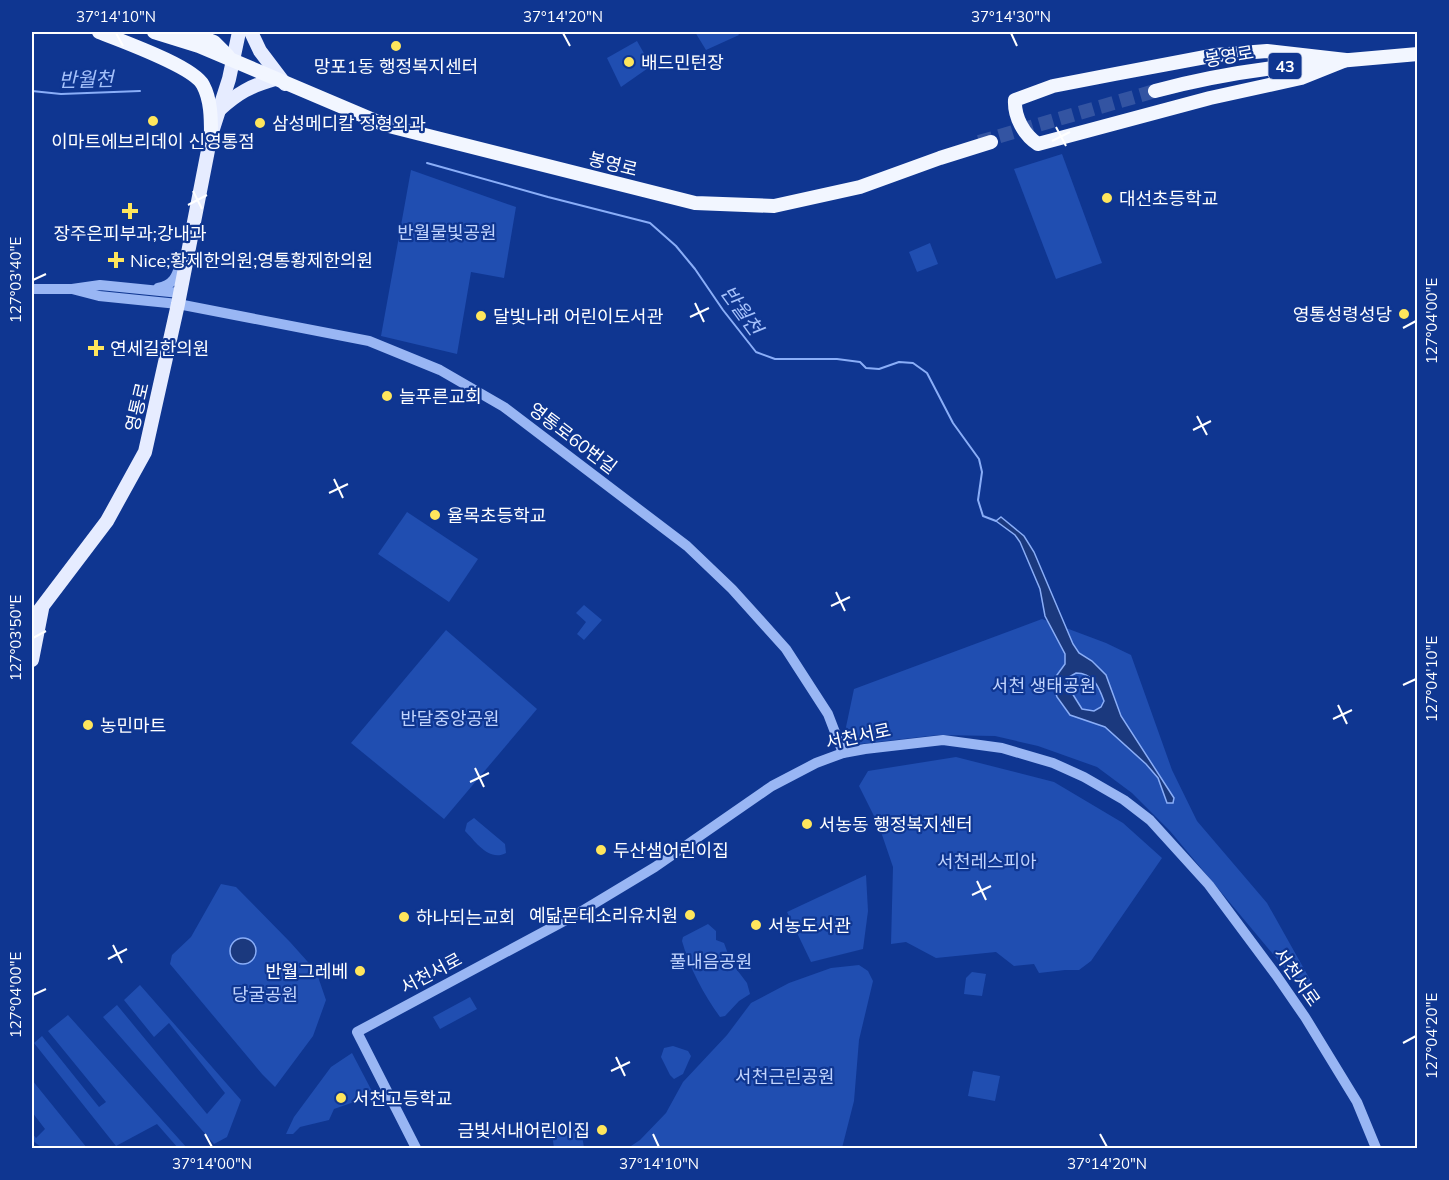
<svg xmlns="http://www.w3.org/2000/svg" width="1449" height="1180" font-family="Mulish,'Noto Sans KR',sans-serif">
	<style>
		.green { fill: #204eb1 }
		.water { fill: #1b397e; stroke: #8aaef8; stroke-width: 1.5; fill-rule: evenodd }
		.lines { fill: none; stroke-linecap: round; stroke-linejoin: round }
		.stream { stroke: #8aaef8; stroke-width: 2 }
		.trunk-tunnel { stroke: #3354a2; stroke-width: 14; stroke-dasharray: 14 7; stroke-linecap: butt }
		.tertiary { stroke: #99b6f4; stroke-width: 10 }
		.primary { stroke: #e6ecff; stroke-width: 14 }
		.trunk { stroke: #f2f6ff; stroke-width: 14 }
		.ticks { fill: none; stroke: #fff; stroke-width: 2 }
		.poi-dot { fill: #ffe65c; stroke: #0f3691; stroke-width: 2 }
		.labels { text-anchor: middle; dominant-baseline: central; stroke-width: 4.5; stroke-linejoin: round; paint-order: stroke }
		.shield { fill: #0f3691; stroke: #b7c3de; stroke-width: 1.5 }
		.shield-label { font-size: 16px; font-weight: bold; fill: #fff }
		.street-label { font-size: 18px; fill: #fff; stroke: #0f3691 }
		.poi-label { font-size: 18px; fill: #fff; stroke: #0f3691; text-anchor: start }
		.park-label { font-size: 18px; fill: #c1d4fe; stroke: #0f3691 }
		.water-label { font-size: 20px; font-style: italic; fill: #a5c1fb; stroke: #0f3691 }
		.neatline { fill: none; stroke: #fff; stroke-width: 2 }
		.ticks-label { font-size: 15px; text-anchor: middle; fill: #fff }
	</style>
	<rect width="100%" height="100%" fill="#0f3691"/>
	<!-- green -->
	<g class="green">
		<polygon points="695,32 737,32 739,35 706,50"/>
		<polygon points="637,41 651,66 621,87 607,58"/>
		<polygon points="1062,154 1102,263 1056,279 1014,169"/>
		<polygon points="411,170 516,207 504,278 471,272 457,354 381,336"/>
		<polygon points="930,243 938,264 917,272 909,252"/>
		<polygon points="407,512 478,559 449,602 378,554"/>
		<polygon points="584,605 602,620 584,640 577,634 586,622 576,613"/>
		<polygon points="1042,619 1106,643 1131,655 1172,770 1197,821 1267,903 1317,992 1303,990 1170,831 1132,793 1097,767 1038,746 995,736 938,735 842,746 854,689"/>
		<polygon points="446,630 537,709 444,819 351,743"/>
		<polygon points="956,757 1054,782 1123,823 1162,858 1091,961 1079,970 1065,970 1039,973 1034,964 1014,966 996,952 936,958 906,942 891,944 893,867 879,826 859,786 868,771"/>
		<path d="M474 818 505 844 506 853C489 862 476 842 465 831L467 823Z"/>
		<polygon points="866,875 868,911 863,949 811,962 787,912"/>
		<polygon points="221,884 236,887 290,942 316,971 326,1000 313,1036 275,1087 262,1074 170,964 172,955 191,937"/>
		<path d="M708 924 716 931V940L724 943 731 962 747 983 750 994 739 1001 725 1016 720 1017C704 995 689 967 682 941L683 937Z"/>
		<polygon points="859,965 868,971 873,981 859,1040 854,1101 842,1148 628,1148 640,1140 666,1113 683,1082 727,1035 751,1003 789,983 831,968"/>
		<polygon points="972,972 986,974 982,996 964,994 966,978"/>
		<polygon points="140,985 241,1100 227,1137 214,1144 103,1017 117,1005 207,1114 225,1093 169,1023 154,1037 124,1000"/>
		<polygon points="470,997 477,1009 440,1029 433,1017"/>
		<polygon points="68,1015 187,1148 178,1148 157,1124 116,1146 34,1043 42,1036 99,1107 106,1102 48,1031"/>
		<polygon points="673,1046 688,1051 691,1056 683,1074 674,1079 670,1075 661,1057 664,1048"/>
		<polygon points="352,1053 374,1095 334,1109 329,1120 300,1127 293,1134 286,1134 294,1117 331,1067"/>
		<polygon points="973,1071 1000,1076 995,1101 968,1096"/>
		<polygon points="32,1080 87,1148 42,1148 32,1140 32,1133 36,1138 45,1129 32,1112"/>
		<polygon points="580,1122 584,1148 554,1148 552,1134"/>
	</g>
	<!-- water -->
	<g class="water">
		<path d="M1001 517 1024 536 1034 552 1073 644 1079 653 1092 661 1106 675 1121 716 1174 798 1173 803H1167L1158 778 1146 764 1105 727 1070 715 1057 697 1052 682 1065 664V654L1045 616 1040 589 1020 542 1015 535 996 521ZM1076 673C1093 673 1099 687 1104 701L1101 707 1094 711 1082 709 1067 685 1069 677Z"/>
		<circle cx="243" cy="951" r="13"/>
	</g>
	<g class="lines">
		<!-- stream -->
		<g class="stream">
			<polyline points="32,91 61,94 140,91"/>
			<polyline points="427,163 548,197 650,223 676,246 695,269 723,310 756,352 775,359 837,359 860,362 866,368 879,369 899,362 913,363 927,373 953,423 979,459 982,472 978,500 983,516 996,521"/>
		</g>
		<!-- trunk-tunnel -->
		<polyline class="trunk-tunnel" points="979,142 1155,91"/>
		<!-- tertiary -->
		<g class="tertiary">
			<path d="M158 288C177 284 177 273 183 256"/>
			<polyline points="32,289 72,289 100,285 180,293"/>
			<polyline points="72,289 99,296 178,304 369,341 440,370 504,407 687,546 732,589 786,649 828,714 843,753"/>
			<polyline points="416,1148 357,1032 577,914 655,867 772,786 816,763 843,753 865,749 943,740 1002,748 1053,763 1084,777 1124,800 1150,820 1209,885 1276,975 1305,1017 1357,1102 1376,1148"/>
		</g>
		<!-- primary -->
		<g class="primary">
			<polyline points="251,32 260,51 285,84"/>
			<path d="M219 110C238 93 250 86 275 79"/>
			<polyline points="32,620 107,521 145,452 178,304 211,135 229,79 239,32"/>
			<polyline points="32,660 42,609"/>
		</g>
		<!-- trunk -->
		<g class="trunk">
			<path d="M99 32C121 41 193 66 203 85 211 100 211 118 211 135"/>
			<polyline points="154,32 199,46 385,125 695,203 774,206 860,187 940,158 991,142"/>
			<polyline points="188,32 214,42 228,56"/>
			<path d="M1267 51 1346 60 1301 78 1210 98 1038 144C1024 135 1014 117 1015 100L1053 86 1115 74 1216 55Z"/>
			<polyline points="1338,61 1418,54"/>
			<path d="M1155 91C1210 76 1262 68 1319 63"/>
		</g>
	</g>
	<!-- ticks -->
	<path class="ticks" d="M116 33 123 46M563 33 570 46M1011 33 1017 46M1056 127 1066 146M1052 141 1070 132M193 191 202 209M188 205 207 195M33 280 46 274M695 303 704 322M690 317 709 308M1403 328 1416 321M1197 416 1207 435M1193 430 1211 421M334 479 343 498M329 493 348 484M836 592 845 611M831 606 850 597M33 638 46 631M1403 685 1416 679M1338 705 1347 724M1333 719 1352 710M475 768 484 787M470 782 489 773M977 881 986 900M972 895 991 886M113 945 122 963M108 959 127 949M33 995 46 989M1403 1043 1416 1036M616 1057 625 1076M611 1071 630 1062M205 1134 212 1147M653 1134 659 1147M1100 1134 1107 1147"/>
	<!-- markers -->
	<g class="poi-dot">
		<circle cx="396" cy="46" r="6"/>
		<circle cx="629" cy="62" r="6"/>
		<circle cx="153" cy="121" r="6"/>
		<circle cx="260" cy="123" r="6"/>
		<circle cx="1107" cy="198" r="6"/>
		<path d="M127 202h6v6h6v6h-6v6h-6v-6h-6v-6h6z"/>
		<path d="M113 251h6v6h6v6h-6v6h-6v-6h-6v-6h6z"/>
		<circle cx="1404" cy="314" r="6"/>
		<circle cx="481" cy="316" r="6"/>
		<path d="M93 339h6v6h6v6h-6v6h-6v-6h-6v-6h6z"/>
		<circle cx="387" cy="396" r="6"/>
		<circle cx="435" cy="515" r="6"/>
		<circle cx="88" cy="725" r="6"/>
		<circle cx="807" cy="824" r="6"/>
		<circle cx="601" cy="850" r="6"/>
		<circle cx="690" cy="915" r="6"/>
		<circle cx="404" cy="917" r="6"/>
		<circle cx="756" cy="925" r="6"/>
		<circle cx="360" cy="971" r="6"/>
		<circle cx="341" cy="1098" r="6"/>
		<circle cx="602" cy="1130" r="6"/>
	</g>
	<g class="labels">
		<!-- shield labels -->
		<rect class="shield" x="1268.5" y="53" width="33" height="26" rx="4.5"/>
		<g class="shield-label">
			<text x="1285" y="66">43</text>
		</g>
		<!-- street labels -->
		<g class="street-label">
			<text transform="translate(1229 56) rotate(-10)">봉영로</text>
			<text transform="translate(613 164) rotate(14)">봉영로</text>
			<text transform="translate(137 407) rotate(-77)">영통로</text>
			<text transform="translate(573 438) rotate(37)">영통로60번길</text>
			<text transform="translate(858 736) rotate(-12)">서천서로</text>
			<text transform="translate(431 973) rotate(-28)">서천서로</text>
			<text transform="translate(1297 977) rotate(55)">서천서로</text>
		</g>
		<!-- poi labels -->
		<g class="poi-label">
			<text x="641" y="62">배드민턴장</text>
			<text x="396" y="66" text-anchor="middle">망포1동 행정복지센터</text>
			<text x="272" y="123">삼성메디칼 정형외과</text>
			<text x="153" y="141" text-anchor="middle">이마트에브리데이 신영통점</text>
			<text x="1119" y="198">대선초등학교</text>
			<text x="130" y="233" text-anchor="middle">장주은피부과;강내과</text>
			<text x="130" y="260">Nice;황제한의원;영통황제한의원</text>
			<text x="1392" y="314" text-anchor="end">영통성령성당</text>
			<text x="493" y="316">달빛나래 어린이도서관</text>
			<text x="110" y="348">연세길한의원</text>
			<text x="399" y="396">늘푸른교회</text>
			<text x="447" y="515">율목초등학교</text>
			<text x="100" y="725">농민마트</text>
			<text x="819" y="824">서농동 행정복지센터</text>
			<text x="613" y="850">두산샘어린이집</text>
			<text x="678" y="915" text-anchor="end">예닮몬테소리유치원</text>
			<text x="416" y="917">하나되는교회</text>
			<text x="768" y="925">서농도서관</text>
			<text x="348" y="971" text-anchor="end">반월그레베</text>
			<text x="353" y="1098">서천고등학교</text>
			<text x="590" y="1130" text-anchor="end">금빛서내어린이집</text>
		</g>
		<!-- park labels -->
		<g class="park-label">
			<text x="447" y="232">반월물빛공원</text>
			<text x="1044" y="685">서천 생태공원</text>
			<text x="450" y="718">반달중앙공원</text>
			<text x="987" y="861">서천레스피아</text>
			<text x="711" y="961">풀내음공원</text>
			<text x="265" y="994">당굴공원</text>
			<text x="785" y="1076">서천근린공원</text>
		</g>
		<!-- water labels -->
		<g class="water-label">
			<text transform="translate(86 79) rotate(-1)">반월천</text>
			<text transform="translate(742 310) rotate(54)">반월천</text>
		</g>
	</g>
	<!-- border -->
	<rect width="1449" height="1180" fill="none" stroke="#0f3691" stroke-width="66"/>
	<rect x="33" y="33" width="1383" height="1114" class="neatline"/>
	<g class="ticks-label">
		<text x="116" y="22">37°14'10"N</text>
		<text x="563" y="22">37°14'20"N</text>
		<text x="1011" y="22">37°14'30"N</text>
		<text transform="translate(16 280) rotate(-90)" y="5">127°03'40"E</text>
		<text transform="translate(1432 321) rotate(-90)" y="5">127°04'00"E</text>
		<text transform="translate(16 638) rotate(-90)" y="5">127°03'50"E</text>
		<text transform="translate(1432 679) rotate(-90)" y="5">127°04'10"E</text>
		<text transform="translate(16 995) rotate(-90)" y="5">127°04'00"E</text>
		<text transform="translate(1432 1036) rotate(-90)" y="5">127°04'20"E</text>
		<text x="212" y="1169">37°14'00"N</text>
		<text x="659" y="1169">37°14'10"N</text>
		<text x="1107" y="1169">37°14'20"N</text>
	</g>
</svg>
